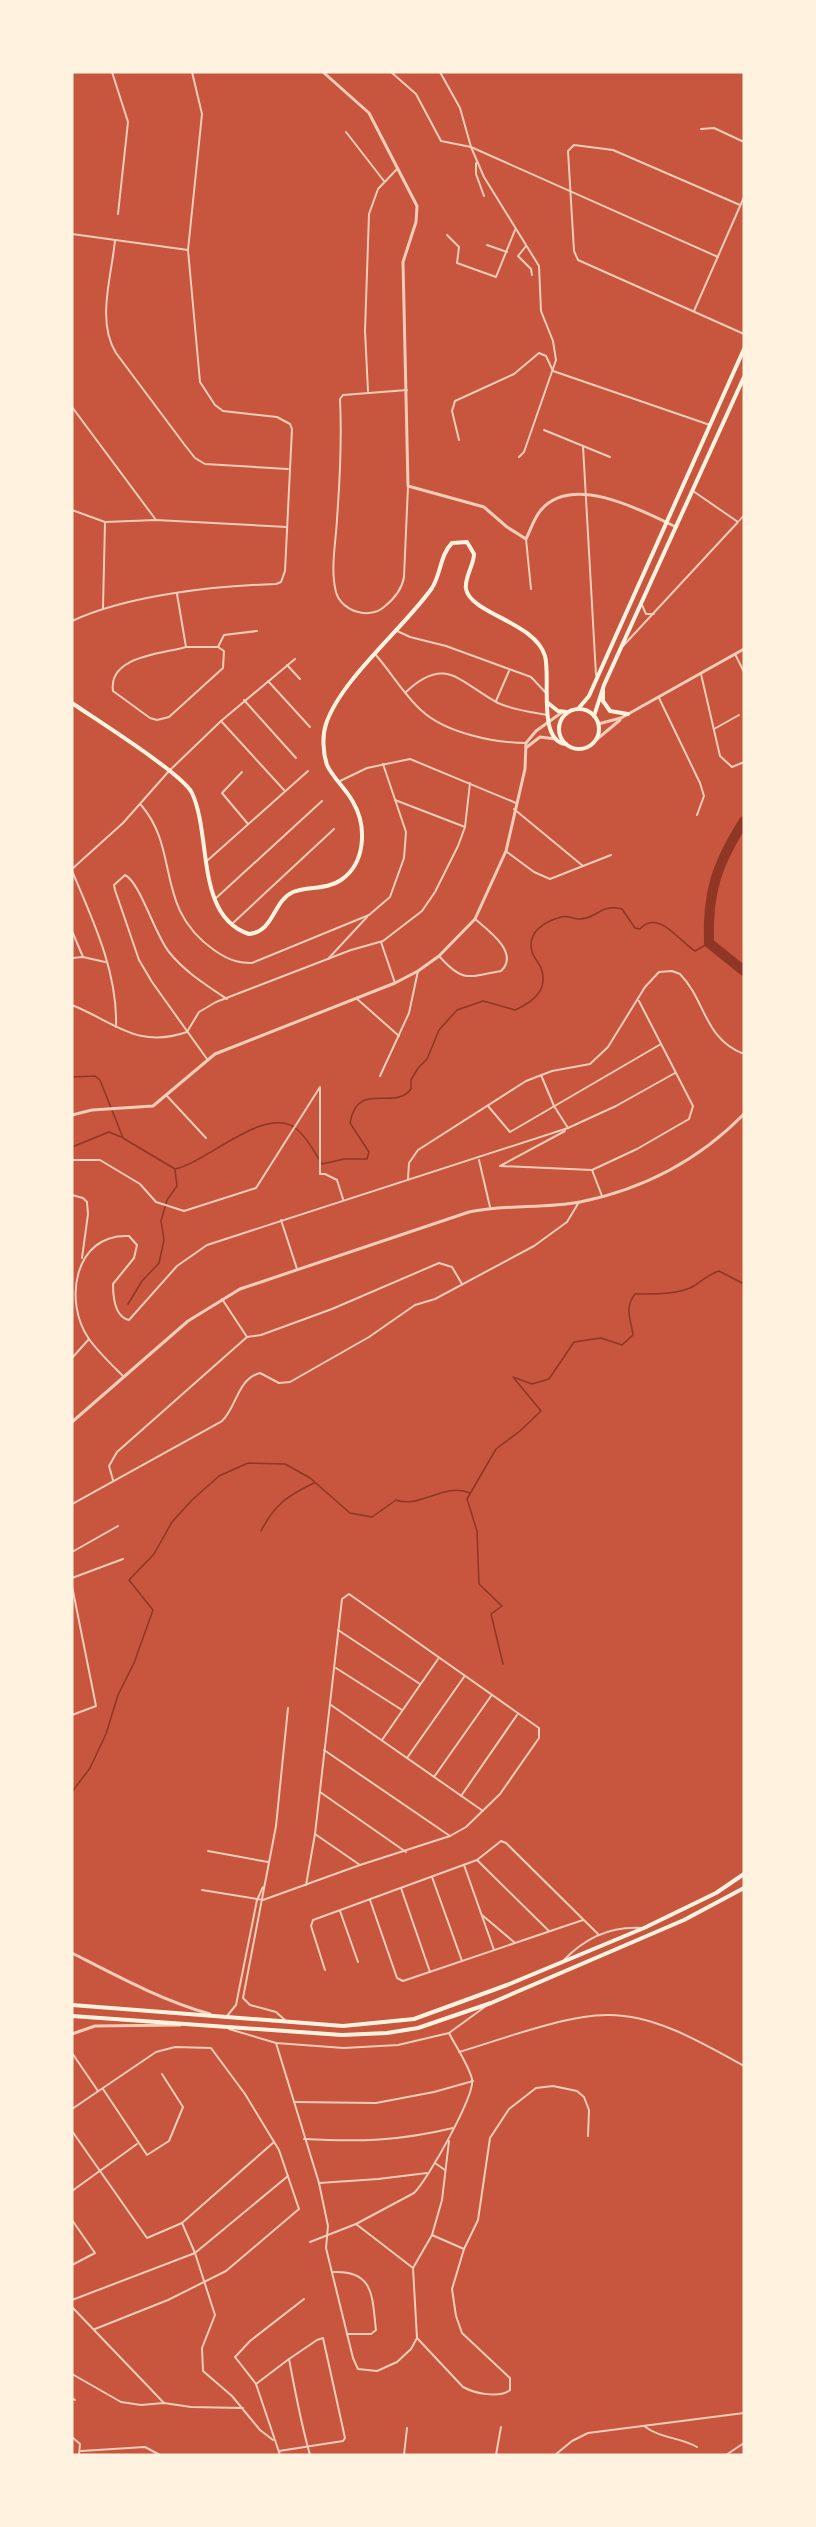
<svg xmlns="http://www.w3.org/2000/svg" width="816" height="2527" font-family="'Source Serif 4',serif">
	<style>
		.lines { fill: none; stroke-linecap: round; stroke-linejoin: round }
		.stream { stroke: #8f3625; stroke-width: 1.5 }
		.river { stroke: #8f3625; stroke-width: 10 }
		.service { stroke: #f1ccb7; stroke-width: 1.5 }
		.minor { stroke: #f1ccb7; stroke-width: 2 }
		.tertiary { stroke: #f1ccb7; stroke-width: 3 }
		.secondary { stroke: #fff3e0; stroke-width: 4 }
		.trunk { stroke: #fff3e0; stroke-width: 4 }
	</style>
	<rect width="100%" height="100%" fill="#c8553d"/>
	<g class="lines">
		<!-- stream -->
		<g class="stream">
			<path d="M72 1077 95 1076 100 1080 123 1138 175 1169C207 1162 263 1107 294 1127 306 1136 314 1151 322 1164L344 1159H367L369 1152 350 1123C358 1079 394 1112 411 1089V1080L418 1068 427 1059 439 1030 457 1010 483 1001 515 1010C533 1002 549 990 541 968 539 963 534 958 532 952 527 932 544 922 561 917 568 915 573 919 579 919 596 920 600 903 622 909L635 928 640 929C658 908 681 943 695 951L709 943"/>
			<polyline points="72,1147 109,1132 121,1137"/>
			<polyline points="128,1304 142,1281 159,1263 164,1240 161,1221 167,1200 177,1186 175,1170"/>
			<path d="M261 1531C275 1504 287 1496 314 1483"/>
			<path d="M503 1664 491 1614 502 1606 479 1584 477 1531 467 1499 496 1449 520 1431 541 1411 513 1377 532 1384 549 1379 574 1342 601 1338 622 1345 633 1335C631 1320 624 1308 635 1294 653 1294 678 1295 694 1286 703 1280 709 1274 719 1271L744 1284"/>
			<path d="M72 1792 90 1768 106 1734 118 1695 134 1663 153 1610 129 1580 154 1554 172 1522 192 1500 219 1476 248 1463 285 1464 310 1478 350 1513 372 1517 396 1500C419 1509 445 1482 470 1493"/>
		</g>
		<!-- river -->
		<path class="river" d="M744 821C717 864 707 892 709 943L744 971"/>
		<!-- service -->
		<polyline class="service" points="739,521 744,515"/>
		<!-- minor -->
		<g class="minor">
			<polyline points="112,72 128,122 118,214"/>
			<polyline points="391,72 416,94 441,141 471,147 718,257"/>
			<polyline points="440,72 460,108 471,147 484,177 539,266 541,311 553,341 556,360 524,452 519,457"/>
			<polyline points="701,129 714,128 744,142"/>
			<polyline points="346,132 384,181"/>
			<polyline points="476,163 476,174 484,196"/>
			<polyline points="740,205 613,150 574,145 568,151 574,251 578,260 744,334"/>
			<polyline points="72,234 188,250"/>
			<polyline points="447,235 459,247 457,263 496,277 515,230"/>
			<path d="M115 240C112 275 96 321 116 353L184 444 195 458 205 464 288 469"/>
			<polyline points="487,245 507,252"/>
			<polyline points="526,246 518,256 531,269 532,275"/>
			<polyline points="694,311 744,197"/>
			<path d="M407 390 343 395 340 399C342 439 340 479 337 519 336 542 330 569 336 592 341 611 369 620 384 607 394 599 402 590 404 577L408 486"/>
			<polyline points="368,391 365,331 369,214 378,189 398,168"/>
			<polyline points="72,407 156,520"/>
			<polyline points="544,430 610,457"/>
			<polyline points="459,440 452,411 455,401 514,374 539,353 546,356 553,371 710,425"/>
			<polyline points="583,446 596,675"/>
			<polyline points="72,510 105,522 156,520 287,527"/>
			<polyline points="526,539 531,589"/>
			<polyline points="177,594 186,647"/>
			<polyline points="642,605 646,614 654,614"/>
			<polyline points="103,608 105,522"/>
			<path d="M72 621C128 595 214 586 276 584L281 582 285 571 292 429 290 424 277 417 223 411 215 405 200 382 188 250 202 114 192 72"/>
			<polyline points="395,630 410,637 446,646 531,677 547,694"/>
			<polyline points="623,646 738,522 693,491"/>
			<path d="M186 647H218L224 651 223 668 169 717 157 720 150 718 113 691C108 656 162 654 186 647Z"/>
			<polyline points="218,647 224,635 257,631"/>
			<path d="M375 654C391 672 404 695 422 711 446 733 495 743 526 743"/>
			<polyline points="735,654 744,672"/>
			<polyline points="287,665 300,679"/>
			<polyline points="701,674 720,756 732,767 744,762"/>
			<polyline points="268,681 310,727"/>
			<path d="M406 692C446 654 460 683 498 703 513 710 531 712 547 715"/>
			<polyline points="659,698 700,783 704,796 697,815"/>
			<polyline points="244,700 296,758"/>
			<polyline points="496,701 509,671"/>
			<polyline points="221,721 284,790"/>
			<polyline points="714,729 739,715"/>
			<polyline points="242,772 222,793 248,824"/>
			<polyline points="340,781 367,768 410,759 516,803"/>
			<polyline points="395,800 465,827"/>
			<path d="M141 805C181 851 153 907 214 950 227 959 236 963 252 963L369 915 390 897 404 858 406 832 383 764"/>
			<polyline points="514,809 583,866"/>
			<polyline points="507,852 534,872 550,879 611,855"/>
			<polyline points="208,860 308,771"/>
			<polyline points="72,869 123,823 169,771 221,721 295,659"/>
			<path d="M72 871C93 920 118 973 116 1027"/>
			<polyline points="215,899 322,801"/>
			<polyline points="233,923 334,829"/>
			<polyline points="72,931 83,957"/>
			<polyline points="381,942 395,983"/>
			<path d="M439 956C463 983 468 977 501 971 520 953 488 930 475 919"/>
			<polyline points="72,958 83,957 105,962"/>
			<polyline points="328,959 367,917"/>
			<polyline points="356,998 399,1036"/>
			<path d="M72 1005C116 1023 137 1049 187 1032L199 1012 216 1002 351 950 383 941 422 911 435 892 458 846 465 827 470 783"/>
			<path d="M207 1059 152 982 139 960 115 890 114 885 125 875C140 882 155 935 169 952 185 972 206 985 227 999"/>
			<polyline points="541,1075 554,1106 568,1128"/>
			<polyline points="380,1076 409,1013 418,971"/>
			<polyline points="167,1096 206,1138"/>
			<polyline points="488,1106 510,1132 661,1044"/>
			<polyline points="565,1131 500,1166 592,1170 637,1149 689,1119 693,1106 639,1001"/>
			<polyline points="72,1160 100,1160 140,1184 156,1202 184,1211 256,1188 320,1087 320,1174 325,1174 337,1180 343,1199"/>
			<polyline points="479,1160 490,1207"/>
			<polyline points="592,1170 602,1196"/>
			<path d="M408 1179 409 1163 418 1150 526 1081 552 1071 590 1064 608 1047 645 987 659 972 672 971 680 974C706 1001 704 1039 744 1054"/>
			<polyline points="72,1195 83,1198 87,1202 88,1214 82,1258"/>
			<polyline points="281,1220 297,1269"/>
			<polyline points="222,1299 247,1337"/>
			<polyline points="72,1358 89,1339"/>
			<path d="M124 1377C112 1365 99 1353 89 1339 63 1302 74 1233 129 1236L137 1245 134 1258 113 1284C113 1297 115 1317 129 1320L177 1266 207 1245 568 1128 616 1106 675 1073"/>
			<polyline points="113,1480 109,1466 117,1452 247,1337 261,1335 332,1309 439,1263 452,1267 462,1284"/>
			<path d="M72 1504 222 1421C237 1407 237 1379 260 1373L279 1383 290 1382 369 1337 415 1305 435 1299 534 1246 567 1222 579 1202"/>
			<polyline points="72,1552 118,1526"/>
			<polyline points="72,1578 123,1559"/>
			<polyline points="72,1586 96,1706 72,1715"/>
			<polyline points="338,1630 420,1684"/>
			<polyline points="336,1668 402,1710"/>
			<polyline points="331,1705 483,1811"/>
			<polyline points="382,1740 438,1659"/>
			<polyline points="324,1750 450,1836"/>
			<polyline points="407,1758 464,1677"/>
			<polyline points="434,1777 491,1696"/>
			<polyline points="320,1792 406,1852"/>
			<polyline points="461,1796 517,1715"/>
			<polyline points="315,1834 360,1865"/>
			<polyline points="208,1851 268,1862"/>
			<polyline points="477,1860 549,1931"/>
			<polyline points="464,1865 494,1950"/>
			<polyline points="432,1877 462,1961"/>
			<polyline points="401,1888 430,1972"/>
			<polyline points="202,1890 263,1900 360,1865 450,1836 466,1827 500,1794 539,1738 539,1728 349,1594 342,1599 315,1834 306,1885"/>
			<polyline points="370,1900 397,1978 403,1981 583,1920"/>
			<polyline points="340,1911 358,1962"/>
			<polyline points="482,1915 514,1942"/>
			<path d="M564 1960C585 1938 612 1926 642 1928"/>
			<polyline points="325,1970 311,1926 313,1920 477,1860 501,1841 506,1843 598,1934"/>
			<polyline points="227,2016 236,2005 257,1900 263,1887"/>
			<polyline points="286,2021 276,2012 250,2005 243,1998 276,1826 288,1708"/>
			<polyline points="229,2029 276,2043 344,2048 398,2045 449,2033 486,2006"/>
			<polyline points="276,2043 319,2183 328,2226 326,2248 353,2358 358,2369 377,2371 397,2362 411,2349 417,2338 413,2268 432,2235 442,2200 449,2141"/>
			<path d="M459 2052C500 2040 565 2015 607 2015 655 2014 704 2044 744 2066"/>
			<polyline points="72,2053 98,2091"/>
			<polyline points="103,2089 147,2155 169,2141 183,2107 162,2074"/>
			<polyline points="294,2102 376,2103 434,2092 473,2081"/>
			<polyline points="72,2109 156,2052 175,2047 211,2048 245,2094 279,2150 299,2209 226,2271 168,2300 95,2329"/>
			<polyline points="72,2131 147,2238 182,2223 274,2142"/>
			<path d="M304 2139C360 2142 399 2141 453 2128"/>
			<polyline points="435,2163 445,2170"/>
			<polyline points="319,2183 378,2179 427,2173"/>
			<polyline points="72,2191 137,2144"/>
			<polyline points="72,2220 95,2253 72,2265"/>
			<polyline points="182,2223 195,2253 215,2315 202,2348 203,2371 232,2396 260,2430 273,2440"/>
			<polyline points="356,2224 413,2268"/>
			<polyline points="432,2235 464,2249"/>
			<path d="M310 2242 356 2224 414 2193C427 2181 476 2094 472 2079 468 2064 456 2047 449 2033"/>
			<path d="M333 2272C375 2270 372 2298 376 2330L371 2334H347"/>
			<polyline points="72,2300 195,2253 288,2176"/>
			<polyline points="72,2307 164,2403"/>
			<path d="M417 2338 463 2387C474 2393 499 2399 510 2390V2378L462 2333 456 2316 452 2289 464 2249 478 2220 490 2138 509 2109 536 2088 553 2086 577 2091 584 2097 589 2110 588 2136"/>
			<polyline points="72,2374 121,2402 141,2405 164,2403 191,2407 243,2408"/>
			<polyline points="256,2384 289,2359"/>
			<polyline points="72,2398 75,2400"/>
			<path d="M644 2426C661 2439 680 2437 697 2447"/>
			<polyline points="72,2437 80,2444 79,2455"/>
			<polyline points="81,2451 145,2447 160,2455"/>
			<path d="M279 2451 343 2441 345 2438 323 2338 317 2340 289 2359C295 2391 301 2424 310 2455"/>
			<polyline points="280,2455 256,2384 235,2357 250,2341 304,2299"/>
			<polyline points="404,2455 407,2428"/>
			<polyline points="496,2455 501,2427"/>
			<polyline points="555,2455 572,2441 588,2433 744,2413"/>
			<polyline points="619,2455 633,2455"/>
			<polyline points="726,2455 744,2443"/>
		</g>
		<!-- tertiary -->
		<g class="tertiary">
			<path d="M323 72 369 113 417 206 416 222 403 262 408 486 484 507 507 527 526 539C531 529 534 518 541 510 573 473 643 511 676 527"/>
			<polyline points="598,724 621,718 744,649"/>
			<polyline points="596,740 620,720"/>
			<polyline points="527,747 540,737 556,739"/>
			<polyline points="72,1115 92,1110 153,1106 215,1054 395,983 418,971 439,956 475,919 506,851 525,769 526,743 536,731 561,713"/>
			<path d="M72 1422 188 1321 240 1289 469 1212C506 1204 544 1209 580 1202 644 1189 699 1160 744 1114"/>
			<path d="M72 1953C117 1976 161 2000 210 2014"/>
			<polyline points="72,2034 95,2026 180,2025"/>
		</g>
		<!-- secondary -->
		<g class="secondary">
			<polyline points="603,689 603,701 610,711 628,714"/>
			<path d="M72 703C95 719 183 774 192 793 212 836 195 916 249 934 274 932 273 901 293 892 308 886 327 890 341 880 366 863 367 826 353 802 346 789 333 778 327 765 323 753 322 736 326 724 341 679 404 628 432 588 441 574 440 555 452 543L467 542 474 554C474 565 464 578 466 589 471 614 535 622 545 656 551 676 537 742 566 744"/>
			<polyline points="548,703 558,711 567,712"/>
			<polyline points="578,709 589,696 744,349"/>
			<circle cx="579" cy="729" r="20"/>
			<polyline points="594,716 604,685 744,377"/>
		</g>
		<!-- trunk -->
		<g class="trunk">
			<polyline points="72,2005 343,2026 414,2019 507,1985 644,1928 716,1893 744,1874"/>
			<polyline points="72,2016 342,2035 387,2033 418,2028 491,2003 684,1920 744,1888"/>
		</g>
	</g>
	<!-- border -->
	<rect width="816" height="2527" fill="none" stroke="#fff3e0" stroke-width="147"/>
</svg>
